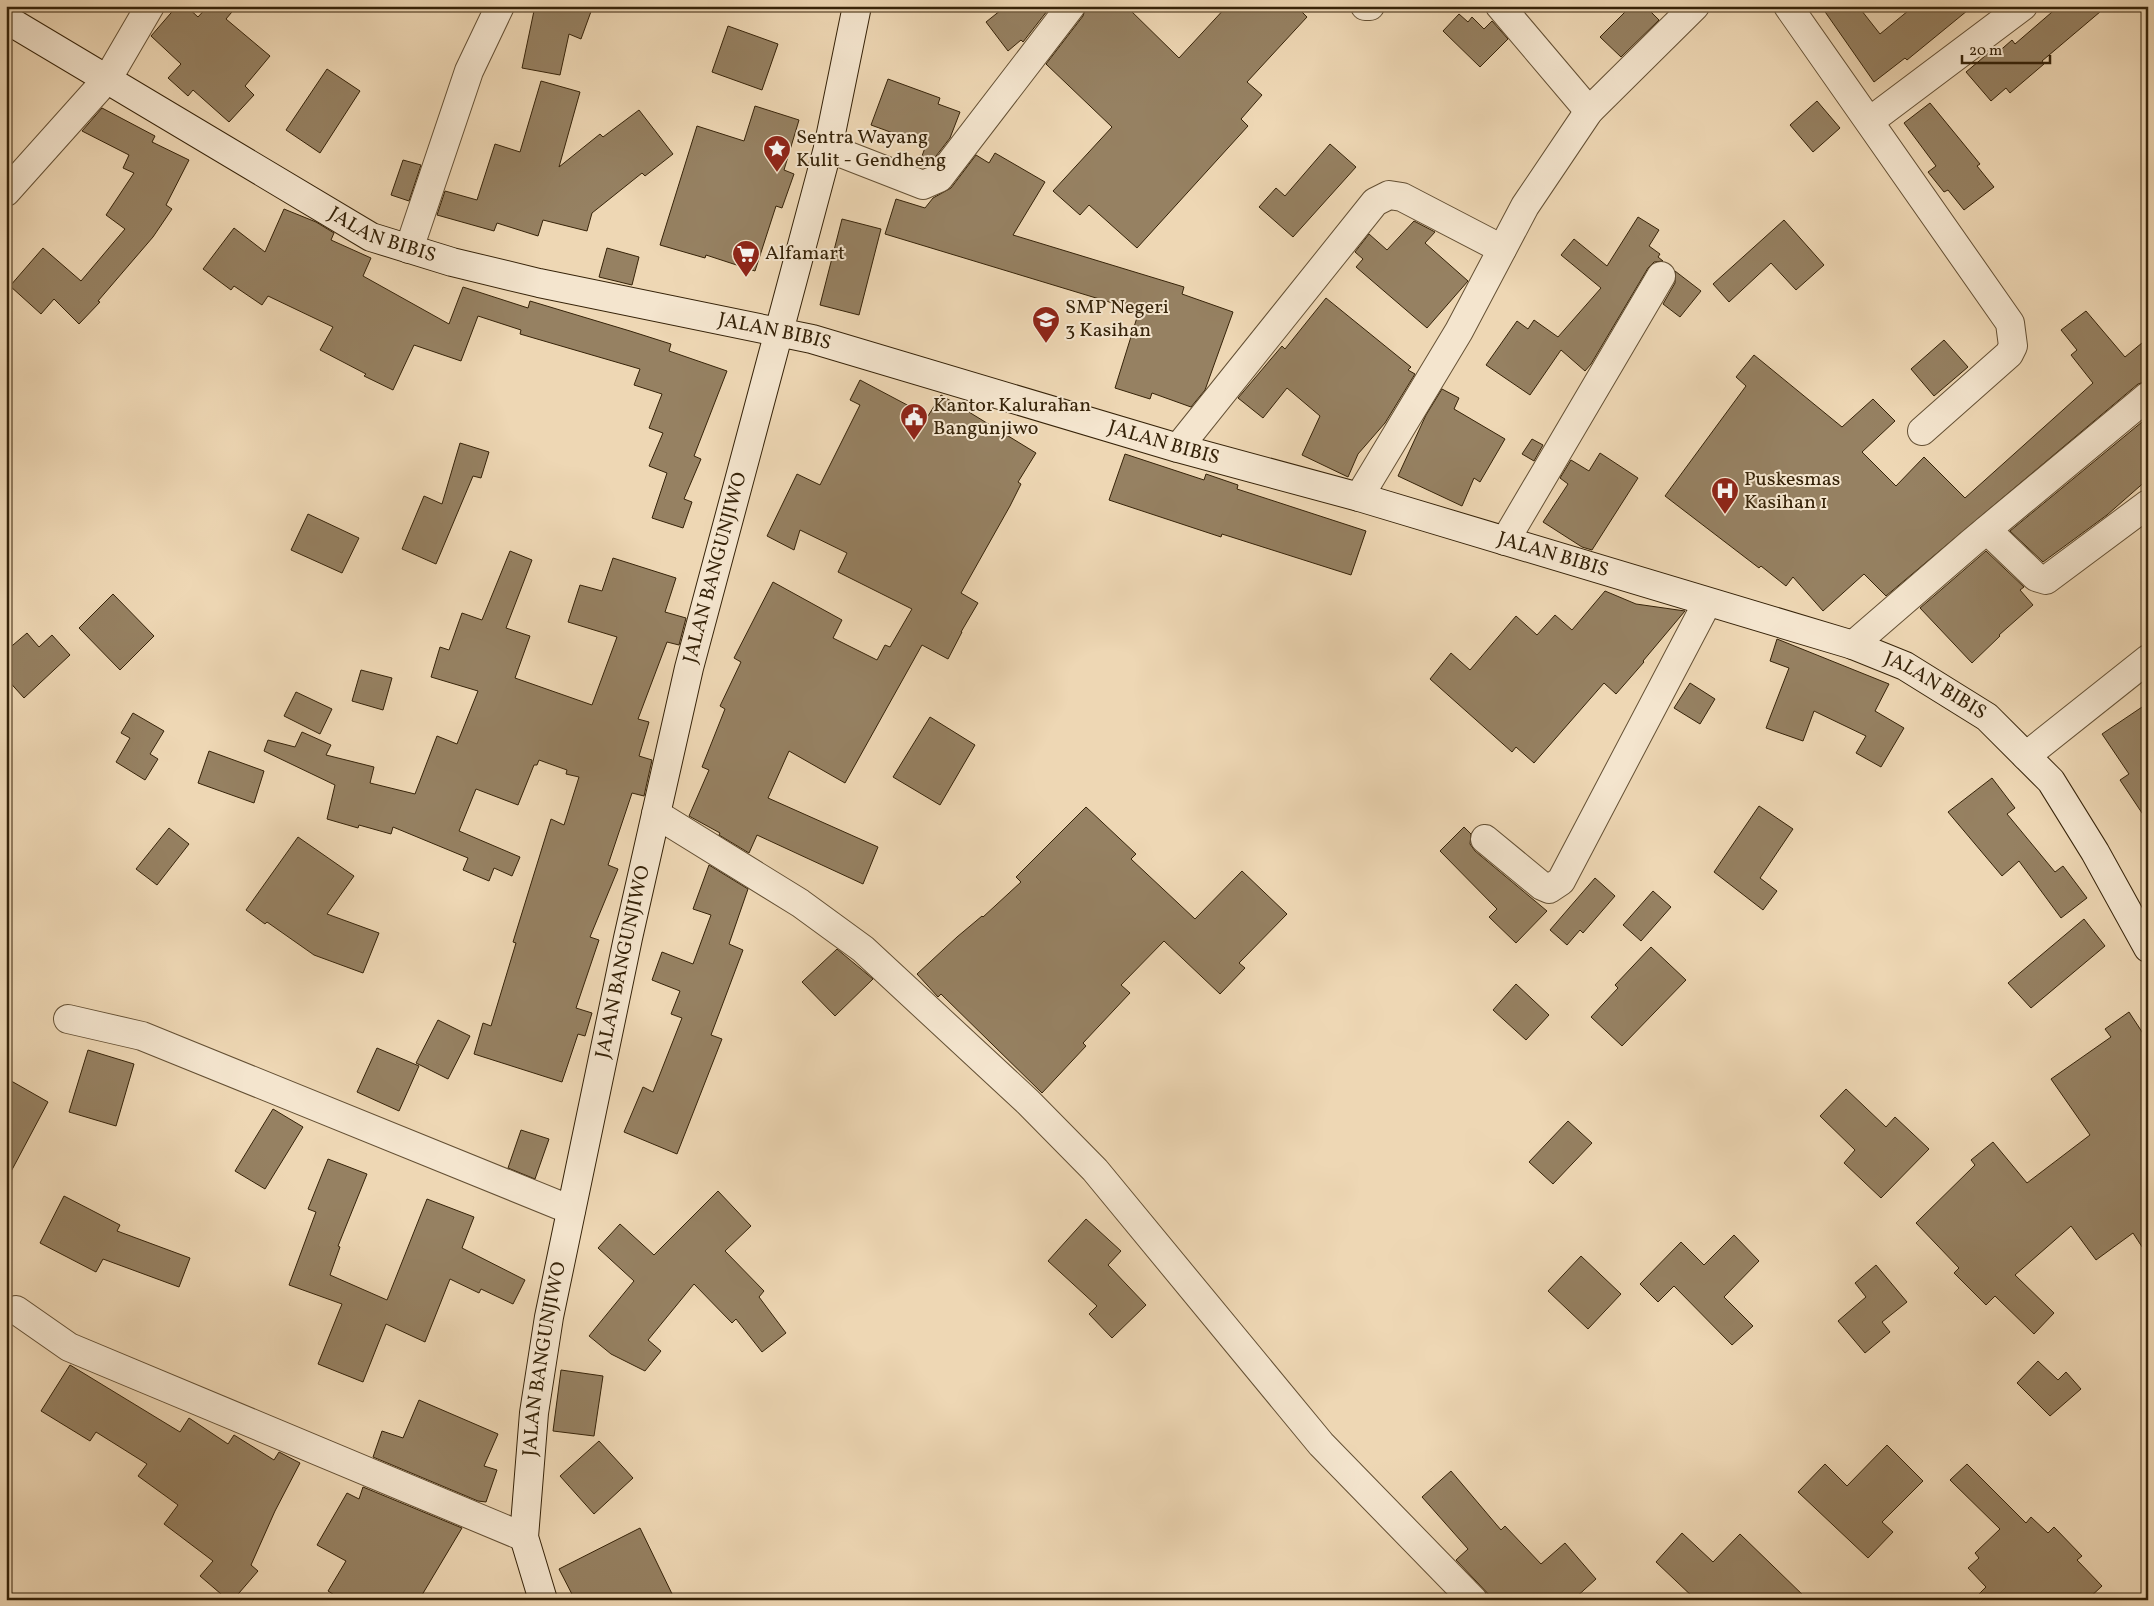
<svg xmlns="http://www.w3.org/2000/svg" width="2154" height="1606" font-family="Vollkorn,serif">
	<style>
		.building { fill: #968162; stroke: #362309 }
		.lines { fill: none; stroke-linecap: round; stroke-linejoin: round }
		.minor-casing { stroke: #645034; stroke-width: 30 }
		.secondary-casing { stroke: #362309; stroke-width: 30 }
		.minor { stroke: #f4e5ce; stroke-width: 28 }
		.secondary { stroke: #f4e5ce; stroke-width: 28 }
		.labels { text-anchor: middle; dominant-baseline: central; stroke-width: 4; stroke-linejoin: round; paint-order: stroke }
		.poi-label { font-size: 20px; fill: #362309; stroke: #f4e5ce; text-anchor: start }
		.street-label { font-size: 20px; fill: #362309; stroke: #f4e5ce }
	</style>
	<rect width="100%" height="100%" fill="#eed7b4"/>
	<filter id="stains"><feTurbulence type="fractalNoise" baseFrequency=".004" numOctaves="4"/><feColorMatrix values="0 0 0 0 .2 0 0 0 0 .09 0 0 0 0 .02 0 0 0 .5 -.17"/></filter>
	<radialGradient id="worn" r=".72"><stop offset=".6" stop-color="#630" stop-opacity="0"/><stop offset="1" stop-color="#630" stop-opacity=".3"/></radialGradient>
	<!-- building -->
	<g class="building">
		<polygon points="177,6 186,6 198,17 208,6 237,6 226,19 270,56 245,86 254,95 229,122 193,90 188,96 168,78 181,64 151,36"/>
		<polygon points="535,6 593,6 581,39 569,34 560,75 522,68"/>
		<polygon points="1006,6 1051,6 1023,42 1021,40 1008,51 986,22"/>
		<polygon points="1086,6 1126,6 1179,58 1227,6 1296,6 1307,17 1247,82 1262,95 1241,119 1248,126 1137,248 1089,205 1080,215 1053,191 1112,127 1046,64 1083,16"/>
		<polygon points="1631,6 1645,6 1659,20 1621,57 1600,37"/>
		<polygon points="1821,6 1858,6 1880,34 1914,6 1973,6 1907,60 1905,58 1874,82"/>
		<polygon points="2059,6 2107,6 2042,61 2044,64 2010,93 2006,88 1991,101 1966,72 1991,51 1995,55 2012,40 2015,44"/>
		<polygon points="1459,14 1468,22 1472,17 1484,29 1492,21 1508,39 1480,67 1443,31"/>
		<polygon points="728,26 778,44 762,90 712,72"/>
		<polygon points="327,69 360,91 320,153 286,130"/>
		<polygon points="888,79 940,98 938,104 960,112 950,138 933,160 922,156 926,145 871,125"/>
		<polygon points="541,81 580,92 559,167 600,134 603,137 639,110 673,154 645,176 642,173 592,213 587,231 543,220 538,236 497,223 494,231 437,215 445,191 477,200 495,144 520,152"/>
		<polygon points="1817,101 1840,128 1813,152 1790,125"/>
		<polygon points="1930,103 1980,164 1977,166 1994,187 1964,210 1948,190 1944,192 1928,172 1936,166 1904,123"/>
		<polygon points="755,106 799,120 784,170 794,174 782,208 776,206 755,271 706,255 705,258 660,245 697,126 744,141"/>
		<polygon points="102,108 155,136 152,142 189,160 166,205 172,209 153,237 98,301 100,302 79,324 54,299 41,314 10,286 43,248 81,281 125,229 106,215 134,173 123,168 129,155 82,131"/>
		<polygon points="1330,144 1356,167 1293,237 1259,207 1276,188 1285,196"/>
		<polygon points="995,153 1045,182 1013,235 1184,287 1182,294 1233,312 1205,390 1191,407 1152,393 1150,399 1115,388 1139,311 885,234 896,199 925,208 933,198 951,188 976,155 989,163"/>
		<polygon points="403,160 421,165 409,201 391,195"/>
		<polygon points="284,209 316,222 334,233 331,240 371,258 363,276 449,324 463,287 528,308 530,301 630,331 671,344 669,351 727,371 694,456 701,459 684,499 692,502 683,528 652,518 667,473 649,466 663,433 649,428 662,394 634,385 640,369 520,334 521,330 478,316 461,361 414,345 393,390 364,376 366,374 320,350 333,327 268,296 262,305 234,286 231,290 203,269 234,228 265,252"/>
		<polygon points="1638,217 1659,230 1649,246 1660,254 1658,257 1663,261 1654,262 1648,268 1591,364 1585,371 1561,350 1530,395 1486,365 1517,321 1528,329 1534,320 1558,337 1601,288 1561,255 1574,239 1607,266"/>
		<polygon points="842,219 881,229 859,315 820,305"/>
		<polygon points="1784,220 1824,265 1796,290 1771,263 1729,302 1713,284"/>
		<polygon points="1414,221 1435,232 1425,243 1468,281 1427,328 1356,267 1363,259 1355,252 1369,234 1387,250"/>
		<polygon points="607,248 639,257 632,285 599,277"/>
		<polygon points="1675,271 1701,291 1680,317 1663,304 1675,283"/>
		<polygon points="1326,298 1411,367 1408,370 1415,374 1385,423 1358,454 1348,477 1302,455 1320,416 1287,388 1263,418 1238,398 1282,346 1285,349"/>
		<polygon points="2086,311 2125,357 2148,338 2148,381 2138,384 1886,596 1864,574 1823,611 1793,577 1786,586 1761,566 1759,568 1665,496 1746,386 1736,377 1754,355 1842,427 1873,399 1895,421 1862,452 1896,486 1924,457 1965,498 2093,383 2071,355 2077,350 2061,330"/>
		<polygon points="1944,340 1968,367 1934,396 1911,369"/>
		<polygon points="860,380 928,416 941,395 1036,453 1018,482 1021,484 1010,506 961,593 978,603 961,632 962,632 948,659 922,645 845,783 789,751 768,798 878,847 863,884 757,835 749,853 719,835 720,833 689,816 709,770 702,767 725,709 720,706 741,662 734,658 773,582 842,620 833,638 877,660 885,645 890,647 912,609 838,572 847,553 800,530 794,550 767,536 797,474 820,485 860,405 850,400"/>
		<polygon points="1442,389 1459,398 1454,409 1505,439 1480,482 1474,478 1462,506 1398,476 1426,415"/>
		<polygon points="2148,417 2148,479 2107,515 2043,562 2010,531"/>
		<polygon points="1532,439 1543,445 1534,461 1522,454"/>
		<polygon points="460,443 489,452 481,478 473,476 436,564 402,549 424,496 442,504"/>
		<polygon points="1600,453 1638,478 1592,550 1582,547 1543,522 1568,484 1560,478 1571,460 1589,471"/>
		<polygon points="1125,454 1204,480 1206,474 1238,485 1237,489 1366,531 1351,575 1222,534 1221,537 1109,500"/>
		<polygon points="308,514 359,538 342,573 291,550"/>
		<polygon points="510,551 532,560 506,628 530,636 515,678 592,705 617,637 568,622 580,585 602,591 613,558 676,578 665,612 686,618 679,645 667,642 638,719 649,722 639,756 652,760 644,796 632,793 608,865 618,869 590,937 599,940 576,1008 592,1013 585,1036 578,1034 562,1082 474,1054 483,1023 491,1026 516,943 513,942 551,819 564,825 579,777 566,774 567,770 539,760 537,765 534,765 518,805 476,789 459,831 520,857 512,876 494,868 489,881 463,870 468,858 393,827 391,834 359,825 358,828 327,819 335,785 264,751 268,740 295,747 302,732 331,745 326,755 374,767 370,783 415,794 437,736 457,744 478,691 431,677 440,647 449,650 462,613 482,620"/>
		<polygon points="1986,551 2024,587 2020,590 2033,605 1999,635 2000,636 1972,663 1920,608"/>
		<polygon points="1605,591 1636,604 1685,611 1643,661 1644,662 1616,694 1604,683 1534,763 1516,747 1512,752 1430,679 1451,653 1470,670 1516,616 1537,635 1555,615 1572,630"/>
		<polygon points="113,594 154,636 120,670 79,628"/>
		<polygon points="27,633 39,647 52,635 70,655 24,698 6,678 6,651"/>
		<polygon points="1777,639 1889,684 1875,711 1904,728 1881,767 1856,753 1866,736 1814,711 1803,741 1766,728 1789,668 1770,661"/>
		<polygon points="361,670 392,678 383,710 352,701"/>
		<polygon points="1690,683 1715,699 1700,724 1674,708"/>
		<polygon points="296,692 332,709 320,734 284,716"/>
		<polygon points="2148,703 2148,822 2120,780 2129,774 2102,734"/>
		<polygon points="133,713 164,731 150,754 158,759 145,780 116,762 130,738 121,733"/>
		<polygon points="930,717 975,745 940,805 893,777"/>
		<polygon points="209,751 264,771 254,803 198,783"/>
		<polygon points="1992,778 2015,808 2007,814 2055,872 2063,866 2087,898 2061,918 2019,861 2002,876 1948,812"/>
		<polygon points="1759,806 1793,829 1760,878 1777,891 1763,910 1714,872"/>
		<polygon points="1086,807 1136,854 1131,859 1195,919 1242,871 1287,914 1239,963 1245,968 1220,994 1164,941 1121,985 1130,993 1083,1043 1086,1046 1042,1093 941,994 938,997 917,974 957,937 982,916 983,917 1021,882 1016,877"/>
		<polygon points="1464,827 1471,834 1470,844 1475,851 1547,911 1516,943 1489,917 1497,909 1440,851"/>
		<polygon points="169,828 189,844 157,885 136,869"/>
		<polygon points="298,837 354,876 327,914 379,933 363,973 314,955 267,922 265,924 246,910"/>
		<polygon points="709,865 748,889 729,944 743,950 711,1035 722,1039 677,1154 624,1132 643,1087 653,1092 682,1018 671,1014 680,991 652,980 662,952 693,964 711,915 693,909"/>
		<polygon points="1595,878 1615,896 1583,933 1580,930 1567,945 1550,930"/>
		<polygon points="1653,891 1671,907 1641,941 1623,925"/>
		<polygon points="2084,919 2105,946 2031,1008 2008,983"/>
		<polygon points="1651,947 1686,980 1622,1046 1591,1017 1618,988 1615,985"/>
		<polygon points="837,949 873,979 835,1016 802,982"/>
		<polygon points="1516,984 1549,1015 1526,1040 1493,1010"/>
		<polygon points="2129,1012 2148,1041 2148,1256 2133,1233 2096,1260 2071,1226 2015,1275 2054,1313 2034,1334 1995,1296 1986,1305 1954,1273 1959,1268 1916,1223 1975,1165 1971,1160 1993,1142 2027,1183 2090,1135 2051,1079 2111,1037 2105,1029"/>
		<polygon points="438,1020 470,1036 448,1079 416,1063"/>
		<polygon points="377,1048 419,1066 399,1111 357,1092"/>
		<polygon points="88,1050 134,1064 116,1126 69,1112"/>
		<polygon points="6,1078 48,1102 6,1181"/>
		<polygon points="1846,1089 1886,1127 1895,1117 1929,1149 1881,1198 1844,1163 1855,1150 1820,1116"/>
		<polygon points="273,1109 303,1127 265,1189 235,1171"/>
		<polygon points="1568,1121 1592,1143 1553,1184 1529,1162"/>
		<polygon points="521,1130 549,1139 535,1179 508,1168"/>
		<polygon points="328,1159 367,1174 338,1246 340,1247 330,1275 387,1300 427,1199 474,1217 462,1248 525,1280 513,1304 481,1289 479,1293 450,1279 425,1342 386,1324 363,1382 318,1364 342,1304 289,1285 316,1212 308,1209"/>
		<polygon points="718,1191 751,1226 725,1251 764,1291 759,1297 786,1333 762,1352 736,1319 732,1323 694,1284 648,1340 661,1351 645,1371 611,1354 589,1336 634,1281 598,1248 620,1224 654,1255"/>
		<polygon points="64,1196 120,1225 117,1231 190,1258 179,1287 103,1259 96,1272 40,1243"/>
		<polygon points="1086,1219 1121,1251 1108,1265 1146,1305 1112,1338 1089,1314 1097,1306 1048,1261"/>
		<polygon points="1734,1235 1759,1261 1724,1297 1753,1326 1732,1345 1674,1286 1658,1302 1640,1284 1681,1242 1704,1265"/>
		<polygon points="1581,1256 1621,1294 1588,1329 1548,1291"/>
		<polygon points="1876,1265 1907,1302 1882,1322 1890,1332 1865,1353 1838,1321 1866,1297 1855,1283"/>
		<polygon points="2038,1361 2058,1380 2066,1372 2081,1389 2050,1416 2017,1383"/>
		<polygon points="70,1365 180,1432 189,1418 228,1444 234,1435 274,1460 279,1452 300,1463 275,1511 251,1565 258,1571 233,1600 228,1600 200,1576 213,1561 164,1524 178,1505 138,1476 147,1464 96,1432 90,1441 41,1411"/>
		<polygon points="561,1370 603,1376 594,1436 553,1431"/>
		<polygon points="419,1400 498,1434 484,1466 497,1470 486,1502 478,1501 373,1457 382,1431 403,1438"/>
		<polygon points="599,1441 633,1478 594,1514 560,1476"/>
		<polygon points="1887,1445 1923,1481 1882,1522 1893,1532 1868,1558 1798,1492 1825,1464 1847,1486"/>
		<polygon points="1967,1464 2026,1523 2031,1517 2048,1533 2054,1527 2082,1556 2077,1560 2102,1586 2087,1600 1973,1600 1986,1587 1968,1568 1979,1558 1975,1553 2000,1529 1950,1480"/>
		<polygon points="1451,1471 1501,1530 1505,1526 1541,1564 1565,1543 1596,1579 1573,1600 1494,1600 1456,1560 1468,1549 1422,1497"/>
		<polygon points="363,1487 462,1528 419,1600 342,1600 328,1591 346,1561 317,1545 347,1493 359,1499"/>
		<polygon points="640,1528 675,1600 575,1600 559,1569"/>
		<polygon points="1682,1533 1713,1562 1740,1534 1808,1600 1696,1600 1656,1562"/>
	</g>
	<g class="lines">
		<defs>
			<g id="minor">
				<polyline points="1365,6 1370,6"/>
				<polyline points="1500,6 1589,111"/>
				<polyline points="1788,6 2010,323 2013,346 2009,354 1922,431"/>
				<polyline points="1870,121 2023,6"/>
				<polyline points="828,148 923,185 939,178 1071,6"/>
				<polyline points="6,192 108,78 150,6"/>
				<polyline points="409,249 469,71 500,6"/>
				<polyline points="1178,448 1375,202 1389,195 1402,197 1502,249"/>
				<polyline points="1359,497 1459,331 1525,206 1589,111 1695,6"/>
				<polyline points="1987,530 2036,577 2046,580 2148,504"/>
				<polyline points="1505,541 1661,276"/>
				<polyline points="1853,645 1971,543 2148,396"/>
				<polyline points="2026,756 2148,659"/>
				<polyline points="656,814 800,903 863,949 1028,1102 1095,1170 1321,1444 1473,1600"/>
				<polyline points="1485,839 1542,886 1549,889 1561,881 1707,603"/>
				<polyline points="68,1019 142,1036 571,1210"/>
				<polyline points="16,1310 69,1347 524,1537"/>
			</g>
			<g id="secondary">
				<path id="s1" d="M6 19 371 237 452 262 539 283 812 339 1178 448 1359 497 1853 645 1905 666 1987 717 2051 781 2095 852 2148 948"/>
				<path id="s2" d="M543 1600 524 1537 534 1413 549 1317 628 938 689 668 828 148 857 6"/>
			</g>
		</defs>
		<!-- minor casing -->
		<use href="#minor" class="minor-casing"/>
		<!-- secondary casing -->
		<use href="#secondary" class="secondary-casing"/>
		<!-- minor -->
		<use href="#minor" class="minor"/>
		<!-- secondary -->
		<use href="#secondary" class="secondary"/>
	</g>
	<!-- icons -->
	<defs>
		<symbol id="sight-pin" viewBox="-11 -11 22 30"><path d="M0 17L-7.5 6A9.5 9.5 0 1 1 7.5 6Z" fill="#8f2418" stroke="#f4e5ce"/><path d="M0-6L1.8-2.2L6-1.7L2.9 1.2L3.7 5.4L0 3.3L-3.7 5.4L-2.9 1.2L-6-1.7L-1.8-2.2Z" fill="#fff"/></symbol>
		<symbol id="supermarket-pin" viewBox="-11 -11 22 30"><path d="M0 17L-7.5 6A9.5 9.5 0 1 1 7.5 6Z" fill="#8f2418" stroke="#f4e5ce"/><path d="M-6-5.5h2.5l.6 2H6L4.5 2H-2.5L-4.4-4H-6ZM-1.5 3.2a1.3 1.3 0 1 0 .1 0ZM3 3.2a1.3 1.3 0 1 0 .1 0Z" fill="#fff"/></symbol>
		<symbol id="school-pin" viewBox="-11 -11 22 30"><path d="M0 17L-7.5 6A9.5 9.5 0 1 1 7.5 6Z" fill="#8f2418" stroke="#f4e5ce"/><path d="M0-5L7-2L0 1L-7-2ZM-4 1L0 2.5L4 1V4Q0 6-4 4Z" fill="#fff"/></symbol>
		<symbol id="civic-pin" viewBox="-11 -11 22 30"><path d="M0 17L-7.5 6A9.5 9.5 0 1 1 7.5 6Z" fill="#8f2418" stroke="#f4e5ce"/><path d="M-.6-6.5H3V-4.5H.6V-3L4-1V1h2V6H-6V1h2V-1L-.6-3ZM-1.2 2.5V6h2.4V2.5Z" fill="#fff"/></symbol>
		<symbol id="hospital-pin" viewBox="-11 -11 22 30"><path d="M0 17L-7.5 6A9.5 9.5 0 1 1 7.5 6Z" fill="#8f2418" stroke="#f4e5ce"/><path d="M-5-5h3v3.5h4V-5h3V5h-3V1.5h-4V5h-3Z" fill="#fff"/></symbol>
	</defs>
	<g fill-rule="evenodd">
		<use href="#sight-pin" x="761" y="133" width="32" height="43"/>
		<use href="#supermarket-pin" x="730" y="238" width="32" height="43"/>
		<use href="#school-pin" x="1030" y="304" width="32" height="43"/>
		<use href="#civic-pin" x="898" y="401" width="32" height="43"/>
		<use href="#hospital-pin" x="1709" y="475" width="32" height="43"/>
	</g>
	<g class="labels">
		<!-- poi labels -->
		<g class="poi-label">
			<text x="796" y="138">Sentra Wayang<tspan x="796" dy="23">Kulit - Gendheng</tspan></text>
			<text x="765" y="254">Alfamart</text>
			<text x="1065" y="308">SMP Negeri<tspan x="1065" dy="23">3 Kasihan</tspan></text>
			<text x="933" y="406">Kantor Kalurahan<tspan x="933" dy="23">Bangunjiwo</tspan></text>
			<text x="1744" y="480">Puskesmas<tspan x="1744" dy="23">Kasihan 1</tspan></text>
		</g>
		<!-- street labels -->
		<g class="street-label">
			<text stroke="none"><textPath href="#s1" startOffset="435">JALAN BIBIS</textPath></text>
			<text stroke="none"><textPath href="#s1" startOffset="840">JALAN BIBIS</textPath></text>
			<text stroke="none"><textPath href="#s1" startOffset="1245">JALAN BIBIS</textPath></text>
			<text stroke="none"><textPath href="#s1" startOffset="1650">JALAN BIBIS</textPath></text>
			<text stroke="none"><textPath href="#s2" startOffset="1055">JALAN BANGUNJIWO</textPath></text>
			<text stroke="none"><textPath href="#s1" startOffset="2055">JALAN BIBIS</textPath></text>
			<text stroke="none"><textPath href="#s2" startOffset="650">JALAN BANGUNJIWO</textPath></text>
			<text stroke="none"><textPath href="#s2" startOffset="245">JALAN BANGUNJIWO</textPath></text>
		</g>
	</g>
	<!-- margin -->
	<rect width="2154" height="1606" fill="none" stroke="#eed7b4" stroke-width="25"/>
	<rect x="8" y="8" width="2139" height="1591" fill="none" stroke="#362309" stroke-width="2.5"/>
	<rect x="12" y="12" width="2129" height="1581" fill="none" stroke="#362309"/>
	<!-- scale -->
	<path d="M1962 55v8h88v-8" fill="none" stroke="#362309" stroke-width="2.5"/>
	<text x="1969" y="55" font-size="15" fill="#362309" stroke="#f4e5ce" stroke-width="4" paint-order="stroke">20 m</text>
	<rect width="100%" height="100%" filter="url(#stains)"/>
	<rect width="100%" height="100%" fill="url(#worn)"/>
</svg>
